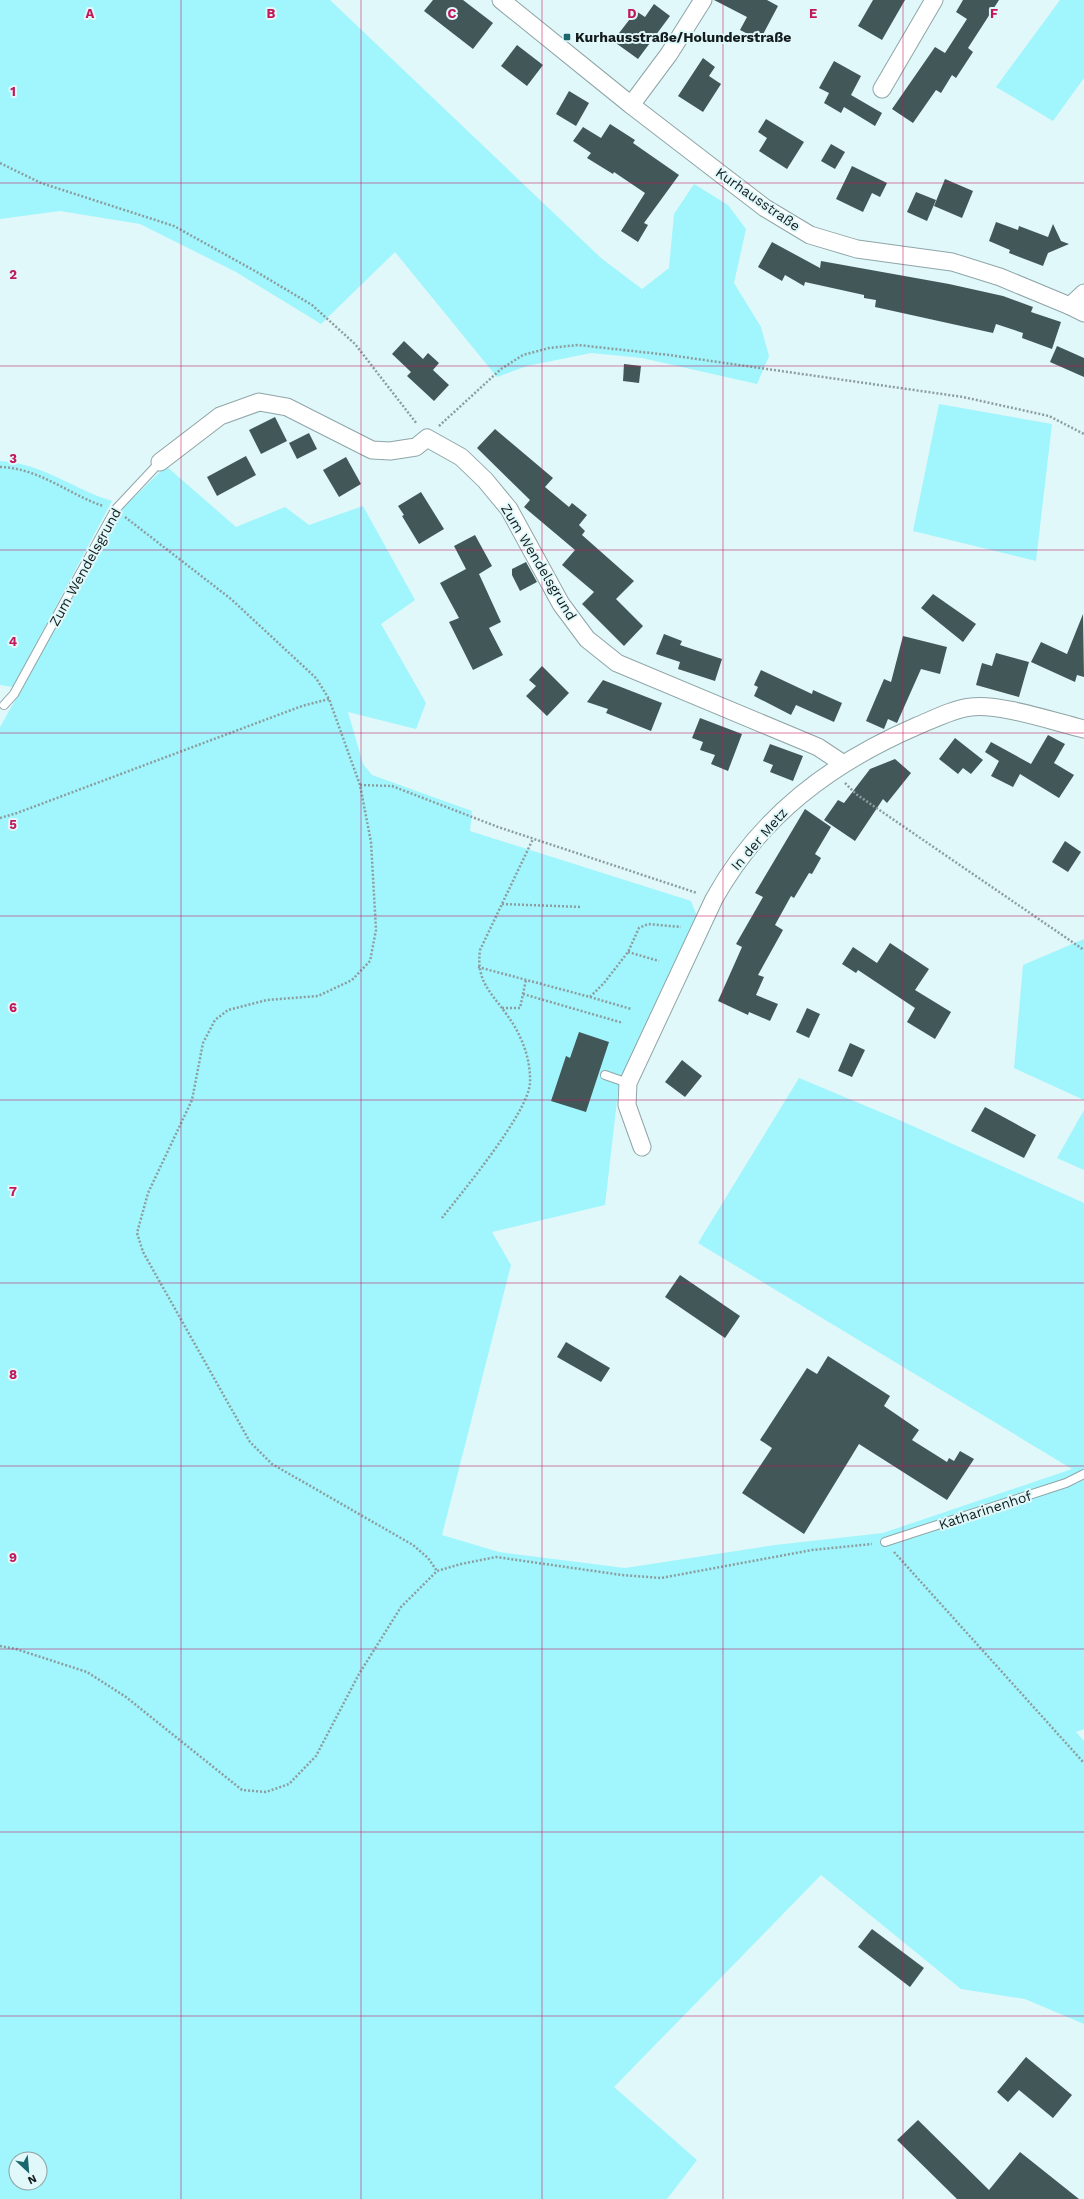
<svg xmlns="http://www.w3.org/2000/svg" width="1084" height="2199" font-family="'Work Sans',sans-serif">
	<style>
		.green { fill: #a1f5fc; fill-rule: evenodd }
		.building { fill: #425758 }
		.lines { fill: none; stroke-linecap: round; stroke-linejoin: round }
		.service-casing { stroke: #8fa5a7; stroke-width: 10 }
		.minor-casing { stroke: #8fa5a7; stroke-width: 19 }
		.path { stroke: #8c9d9f; stroke-width: 2.5; stroke-dasharray: 2 2; stroke-linecap: butt }
		.service { stroke: #fff; stroke-width: 8 }
		.minor { stroke: #fff; stroke-width: 17 }
		.grid { fill: none; stroke: #c2185b; stroke-width: 1; stroke-opacity: 0.55 }
		.poi-dot { fill: #1a676d; stroke: #e0f8fa; stroke-width: 1.5 }
		.labels { text-anchor: middle; dominant-baseline: central; stroke-width: 4; stroke-linejoin: round; paint-order: stroke }
		.poi-label { font-size: 14px; font-weight: bold; fill: #131b1c; stroke: #e0f8fa; text-anchor: start }
		.street-label { font-size: 14px; fill: #131b1c; stroke: #e0f8fa }
		.grid-label { font-size: 13px; text-anchor: middle; font-weight: bold; fill: #c2185b; stroke: #e0f8fa; stroke-width: 4; stroke-linejoin: round; paint-order: stroke }
	</style>
	<rect width="100%" height="100%" fill="#e0f8fa"/>
	<!-- green -->
	<g class="green">
		<polygon points="0,0 330,0 601,258 642,289 669,268 674,214 694,184 728,205 746,229 734,283 761,327 769,356 757,384 642,358 591,353 527,366 497,377 395,252 321,324 236,272 140,224 60,211 0,219"/>
		<polygon points="1060,0 1084,0 1084,78 1053,121 996,87"/>
		<polygon points="939,404 1052,424 1036,561 913,531"/>
		<path d="M0 461C45 464 72 489 112 501L13 687 0 685Z"/>
		<path d="M166 466 236 527 285 507 309 525 363 506 415 600 381 624 426 703 416 729 348 712 363 764 372 775 472 811 470 831 691 901 697 916 619 1083 605 1205 492 1232 511 1265 442 1535 499 1552 625 1568 775 1545 883 1533 1072 1469 698 1243 799 1078 897 1119 1084 1203V1729L1076 1732 1084 1741V2024L1025 1999 961 1989 821 1875 614 2087 697 2160 667 2199H0V727L124 507ZM16 2159H40V2183H16Z"/>
		<polygon points="1084,939 1084,1100 1014,1068 1023,965"/>
		<polygon points="1084,1110 1084,1170 1057,1158"/>
	</g>
	<!-- building -->
	<g class="building">
		<polygon points="433,0 463,0 493,23 473,49 424,11"/>
		<polygon points="714,0 767,0 778,6 760,40 740,30 747,17"/>
		<polygon points="873,0 905,0 882,40 858,26"/>
		<polygon points="963,0 999,0 968,48 973,52 956,78 952,75 941,93 936,90 913,123 892,109 935,47 945,53 967,19 956,12"/>
		<polygon points="654,4 670,16 638,59 613,41 636,11 645,17"/>
		<polygon points="517,45 543,65 527,86 501,66"/>
		<polygon points="703,58 715,67 709,76 721,84 703,112 678,96"/>
		<polygon points="834,61 861,76 851,95 882,113 875,126 844,107 841,113 824,103 829,93 819,88"/>
		<polygon points="569,91 589,103 576,126 556,114"/>
		<polygon points="766,119 804,142 787,169 759,151 767,138 758,132"/>
		<polygon points="610,124 635,140 633,143 679,175 644,223 648,225 638,242 621,231 645,193 614,172 613,174 587,158 591,153 573,141 583,127 601,138"/>
		<polygon points="831,144 845,152 835,169 821,161"/>
		<polygon points="852,166 887,183 880,197 872,193 863,212 836,199"/>
		<polygon points="945,179 973,191 962,218 934,206"/>
		<polygon points="916,192 936,200 927,221 907,212"/>
		<polygon points="996,222 1018,230 1019,226 1048,237 1053,224 1061,241 1069,244 1048,253 1043,266 1009,253 1010,250 989,241"/>
		<polygon points="772,242 820,268 821,261 949,284 1003,296 1033,307 1031,312 1061,322 1052,349 1022,338 1023,333 996,324 993,333 875,307 876,300 864,298 864,295 805,282 804,286 785,275 782,281 758,267"/>
		<polygon points="404,341 423,359 428,353 439,363 433,370 449,385 434,401 407,376 411,372 392,354"/>
		<polygon points="1057,346 1084,358 1084,377 1050,362"/>
		<polygon points="624,364 641,366 639,383 623,381"/>
		<polygon points="275,417 287,441 261,454 249,430"/>
		<polygon points="495,429 553,478 545,487 569,507 572,503 587,515 579,525 585,531 582,535 634,581 616,599 643,626 624,646 582,604 594,592 562,565 575,550 524,507 530,500 477,448"/>
		<polygon points="309,433 317,449 297,459 289,443"/>
		<polygon points="246,456 256,475 217,496 207,477"/>
		<polygon points="346,457 361,484 339,497 323,470"/>
		<polygon points="421,492 444,529 419,544 402,516 404,515 398,506"/>
		<polygon points="475,535 492,566 479,574 501,622 489,628 503,655 473,670 449,622 459,618 440,583 466,569 454,546"/>
		<polygon points="526,562 537,582 520,591 512,575 512,569"/>
		<polygon points="933,594 976,624 963,642 921,608"/>
		<polygon points="1083,614 1084,677 1077,675 1075,682 1031,662 1041,642 1067,654"/>
		<polygon points="664,634 682,641 680,645 722,659 715,681 678,669 680,662 656,654"/>
		<polygon points="903,636 947,647 940,674 921,669 897,723 888,719 884,729 866,721 884,679 891,682"/>
		<polygon points="996,653 1029,662 1019,697 976,685 982,663 992,666"/>
		<polygon points="542,666 569,693 547,716 526,696 536,686 529,680"/>
		<polygon points="761,670 812,694 813,690 842,703 834,722 796,705 791,715 754,696 758,687 754,685"/>
		<polygon points="603,680 662,703 651,731 606,713 608,709 587,702"/>
		<polygon points="700,718 742,734 728,771 711,764 715,755 700,750 703,742 692,738"/>
		<polygon points="1048,735 1065,744 1054,763 1074,775 1059,798 1020,774 1013,787 991,776 999,761 985,752 991,742 1031,764"/>
		<polygon points="955,738 983,760 971,774 963,768 958,774 939,759"/>
		<polygon points="770,744 803,756 793,781 770,772 773,765 763,761"/>
		<polygon points="895,759 911,773 887,803 883,799 855,841 824,820 838,800 844,803 870,769"/>
		<polygon points="805,809 831,827 815,854 821,858 812,874 809,873 794,898 791,896 775,925 783,930 758,975 764,977 756,995 778,1004 770,1021 749,1012 748,1015 718,1001 742,947 736,944 763,897 755,893"/>
		<polygon points="1065,841 1081,852 1068,872 1052,862"/>
		<polygon points="890,943 929,969 915,990 951,1012 935,1039 907,1022 915,1008 858,970 856,973 842,964 853,947 877,963"/>
		<polygon points="807,1008 820,1014 809,1038 796,1032"/>
		<polygon points="579,1032 609,1042 586,1112 551,1101 566,1056 570,1058"/>
		<polygon points="850,1043 865,1050 852,1077 838,1071"/>
		<polygon points="682,1060 702,1076 685,1097 665,1082"/>
		<polygon points="985,1107 1036,1135 1024,1158 971,1131"/>
		<polygon points="680,1275 740,1316 725,1338 665,1297"/>
		<polygon points="566,1342 610,1368 601,1382 557,1357"/>
		<polygon points="828,1356 890,1396 884,1406 919,1430 912,1440 947,1462 949,1458 954,1461 960,1451 974,1459 947,1500 859,1444 804,1534 742,1493 772,1448 760,1440 807,1368 817,1374"/>
		<polygon points="872,1929 924,1968 910,1987 858,1947"/>
		<polygon points="1026,2057 1072,2095 1053,2118 1019,2090 1008,2102 997,2092"/>
		<polygon points="918,2120 989,2190 1020,2152 1079,2199 957,2199 897,2140"/>
	</g>
	<g class="lines">
		<defs>
			<g id="service">
				<polyline points="4,705 14,694 115,510 160,462"/>
				<polyline points="605,1075 628,1083"/>
				<polyline points="885,1542 1066,1483 1084,1474"/>
			</g>
			<g id="minor">
				<polyline points="501,0 631,105 765,208 810,235 857,249 952,262 1000,277 1070,306 1084,313"/>
				<polyline points="882,89 934,0"/>
				<polyline points="631,105 669,54 703,0"/>
				<polyline points="1070,306 1084,293"/>
				<polyline points="160,462 220,416 259,402 287,407 372,450 390,451 416,447 427,438 461,457 485,480 509,509 561,604 587,639 617,663 818,747 842,763"/>
				<path d="M642 1147 627 1105 628 1083 714 899C760 816 831 763 917 726 934 719 953 709 971 707 999 703 1055 722 1084 729"/>
			</g>
		</defs>
		<!-- service casing -->
		<use href="#service" class="service-casing"/>
		<!-- minor casing -->
		<use href="#minor" class="minor-casing"/>
		<!-- path -->
		<g class="path">
			<polyline points="0,163 41,183 174,226 255,271 312,305 355,344 417,424"/>
			<polyline points="439,426 501,369 523,355 549,348 578,345 669,355 963,397 1049,416 1084,434"/>
			<path d="M0 467C39 468 68 494 103 506"/>
			<polyline points="125,517 231,599 316,678 329,699 360,785 371,842 376,930 370,961 352,980 318,996 267,1000 228,1010 215,1020 203,1043 192,1100 148,1193 137,1233 143,1252 250,1442 272,1464 413,1545 428,1558 437,1571"/>
			<polyline points="845,783 856,794 1084,950"/>
			<polyline points="360,785 392,786 498,827 697,893"/>
			<polyline points="0,818 17,813 302,706 329,699"/>
			<polyline points="502,904 582,907"/>
			<polyline points="628,952 659,961"/>
			<polyline points="478,967 590,997 604,983 628,952 639,928 648,924 681,927"/>
			<polyline points="523,994 623,1023"/>
			<polyline points="590,997 631,1009"/>
			<polyline points="502,1008 520,1008 526,980"/>
			<path d="M442 1218C463 1191 528 1113 530 1083 531 1058 521 1034 507 1015 490 991 476 981 480 950L533 839"/>
			<polyline points="894,1552 1084,1763"/>
			<polyline points="0,1646 16,1649 87,1672 126,1697 242,1790 266,1792 289,1784 316,1756 359,1674 401,1607 437,1571 461,1564 496,1557 622,1575 661,1578 812,1550 872,1544"/>
		</g>
		<!-- service -->
		<use href="#service" class="service"/>
		<!-- minor -->
		<use href="#minor" class="minor"/>
	</g>
	<!-- grid -->
	<path class="grid" d="M181 0V2199M361 0V2199M542 0V2199M723 0V2199M903 0V2199M0 183H1084M0 366H1084M0 550H1084M0 733H1084M0 916H1084M0 1100H1084M0 1283H1084M0 1466H1084M0 1649H1084M0 1832H1084M0 2016H1084"/>
	<!-- markers -->
	<rect class="poi-dot" x="563" y="33" width="8" height="8" rx="2"/>
	<g class="labels">
		<!-- poi labels -->
		<g class="poi-label">
			<text x="575" y="37">Kurhausstraße/Holunderstraße</text>
		</g>
		<!-- street labels -->
		<g class="street-label">
			<text transform="translate(758 199) rotate(35)">Kurhausstraße</text>
			<text transform="translate(539 562) rotate(59)">Zum Wendelsgrund</text>
			<text transform="translate(85 567) rotate(-61)">Zum Wendelsgrund</text>
			<text transform="translate(759 839) rotate(-49)">In der Metz</text>
			<text transform="translate(985 1510) rotate(-18)">Katharinenhof</text>
		</g>
	</g>
	<g class="grid-label">
		<text x="90" y="18">A</text>
		<text x="271" y="18">B</text>
		<text x="452" y="18">C</text>
		<text x="632" y="18">D</text>
		<text x="813" y="18">E</text>
		<text x="994" y="18">F</text>
		<text x="13" y="96">1</text>
		<text x="13" y="279">2</text>
		<text x="13" y="463">3</text>
		<text x="13" y="646">4</text>
		<text x="13" y="829">5</text>
		<text x="13" y="1012">6</text>
		<text x="13" y="1196">7</text>
		<text x="13" y="1379">8</text>
		<text x="13" y="1562">9</text>
	</g>
	<!-- north arrow -->
	<g transform="translate(28 2171) rotate(154)"><circle r="19" fill="#e0f8fa" stroke="#8ea0a1"/>
	<path d="M0-3L7 15L0 10L-7 15Z" fill="#1a676d"/>
	<text y="-6" font-size="11" font-weight="bold" text-anchor="middle" fill="#131b1c">N</text>
	</g>
</svg>
